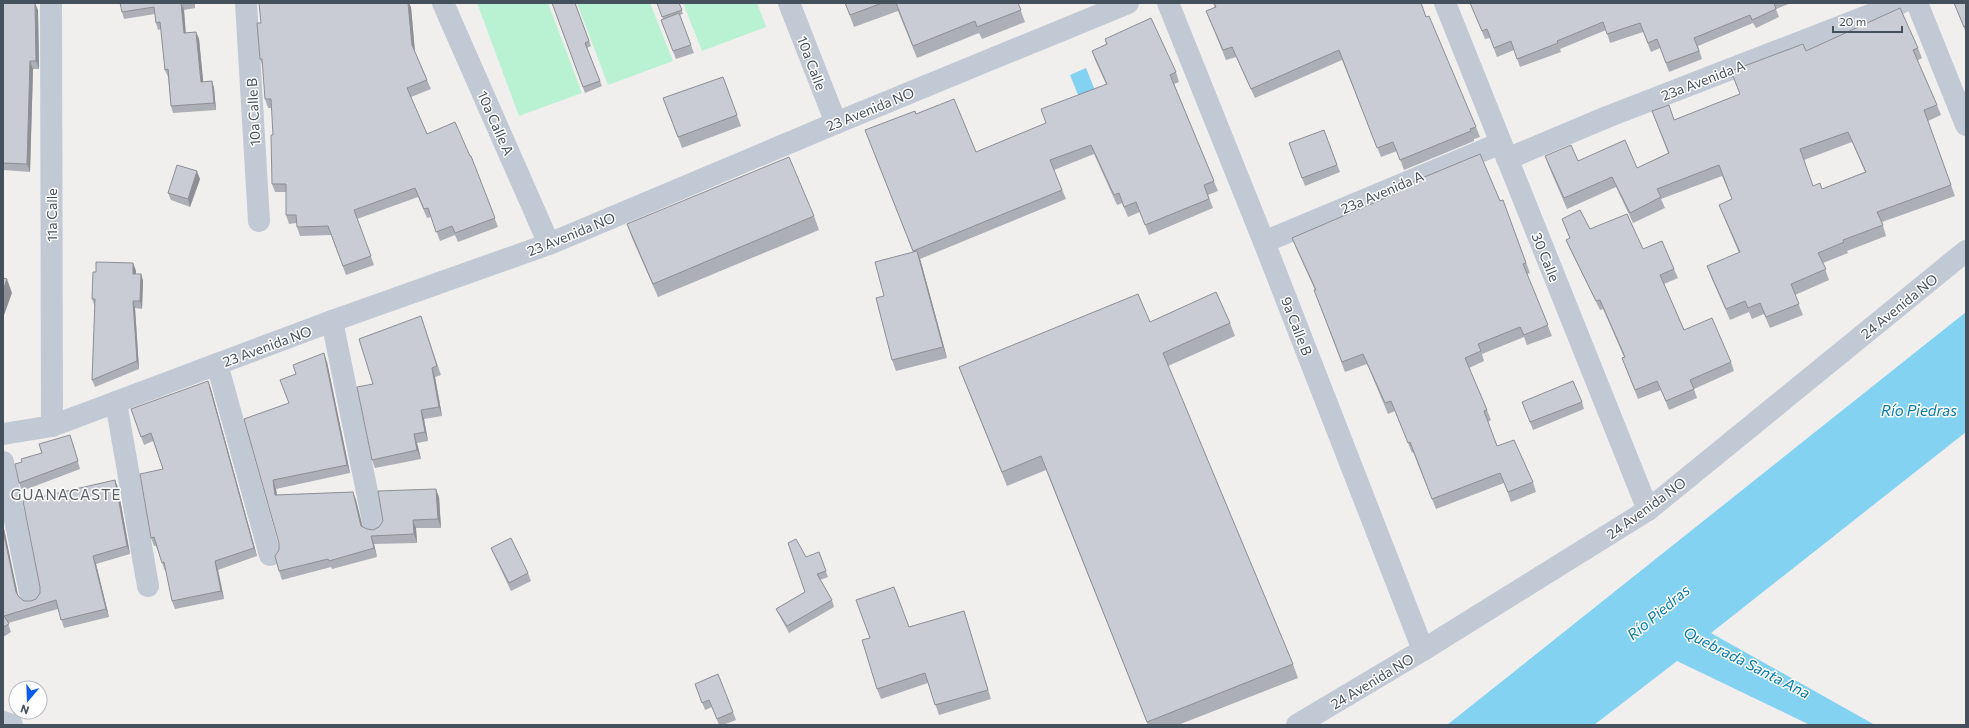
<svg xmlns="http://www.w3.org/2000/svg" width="1969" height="728" font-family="Commissioner,sans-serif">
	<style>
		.green { fill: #b9f2d3 }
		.water { fill: #83d2f2 }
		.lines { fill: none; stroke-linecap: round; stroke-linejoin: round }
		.minor { stroke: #c0c9d4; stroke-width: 22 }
		.tertiary { stroke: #c0c9d4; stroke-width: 22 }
		.wall { fill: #adafb6; fill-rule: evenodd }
		.shaded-wall { fill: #8d8f94 }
		.building { fill: #c9ccd4; stroke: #8d8f94; fill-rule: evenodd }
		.labels { text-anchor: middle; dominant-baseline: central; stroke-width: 3; stroke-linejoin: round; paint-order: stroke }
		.street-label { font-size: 14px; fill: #45505d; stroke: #fff }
		.water-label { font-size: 15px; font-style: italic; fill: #037aaa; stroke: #fff }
		.neighbourhood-label { font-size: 15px; letter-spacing: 1px; fill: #5a5e64; stroke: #fff }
	</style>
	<rect width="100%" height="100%" fill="#f1eeee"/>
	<!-- green -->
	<g class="green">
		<polygon points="477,3 548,3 582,93 519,116"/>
		<polygon points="577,3 650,3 673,61 608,85"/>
		<polygon points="683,3 757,3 766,27 702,51"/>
	</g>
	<!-- water -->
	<g class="water">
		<polygon points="1086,68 1096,93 1080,100 1070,75"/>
		<polygon points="1966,312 1966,432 1711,633 1875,725 1810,725 1677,661 1594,725 1447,725"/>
	</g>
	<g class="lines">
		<!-- minor -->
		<g class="minor">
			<polyline points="51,3 52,426"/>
			<polyline points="246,3 259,221"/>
			<polyline points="443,3 549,244"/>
			<polyline points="789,3 836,123"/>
			<polyline points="1168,3 1264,242 1423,650"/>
			<polyline points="1445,3 1648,510"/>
			<polyline points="1917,3 1966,125"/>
			<polyline points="1507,159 1607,117 1901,3"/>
			<polyline points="1264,242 1501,143"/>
			<polyline points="332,321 374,526"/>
			<polyline points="217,364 270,555"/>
			<polyline points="116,402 148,586"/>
			<polyline points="3,434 52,426 332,321 549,244 836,123 1128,3"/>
			<polyline points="3,462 31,597"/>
		</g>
		<!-- tertiary -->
		<g class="tertiary">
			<polyline points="3,722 12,725"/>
			<polyline points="1297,725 1423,650 1648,510 1966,251"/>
		</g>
	</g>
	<!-- wall -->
	<g class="wall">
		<polygon points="3,3 38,10 39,69 33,69 30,172 3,170"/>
		<polygon points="120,3 195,3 195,8 184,10 186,33 196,32 199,39 203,82 212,81 214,88 216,110 173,113 171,106 168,77 165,70 161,29 158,30 156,23 155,14 124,19 122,12"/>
		<polygon points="552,3 575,3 591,46 587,48 602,86 585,93"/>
		<polygon points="657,3 679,3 683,14 679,15 694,53 676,59 661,20 663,19"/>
		<polygon points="845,3 1018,3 1025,22 982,39 979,33 917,58 898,11 854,27"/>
		<polygon points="1213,3 1421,3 1426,17 1476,127 1480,137 1474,139 1474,141 1404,170 1397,151 1381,157 1342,60 1255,98 1236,57 1226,60 1206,11 1215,8"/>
		<polygon points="1470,3 1791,3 1776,9 1779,17 1756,28 1753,23 1698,46 1702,59 1669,72 1660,48 1651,52 1643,32 1610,43 1606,30 1560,49 1561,52 1520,67 1514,50 1497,57 1490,38 1485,39"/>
		<polygon points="1954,3 1966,3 1966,33"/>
		<polygon points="411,7 415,52 431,89 411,97 427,134 470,156 471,156 498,227 458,242 455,235 440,241 431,217 427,218 418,197 357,219 374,265 346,275 331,235 300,236 297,227 297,223 289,224 286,215 286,192 275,192 272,184 273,135 272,108 268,108 265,99 263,67 260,59"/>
		<polygon points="1105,39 1176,72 1179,82 1174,84 1218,191 1208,195 1213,208 1149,235 1140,212 1128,217 1122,203 1117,205 1094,154 1054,170 1066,199 920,259 947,358 896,371 892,360 884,296 913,252 865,130 916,114 976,152 1046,123 1106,84 1095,60 1092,51 1106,44"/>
		<path d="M1918 48 1922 58 1917 61 1937 105 1941 115 1928 121 1955 196 1882 222 1886 236 1847 251 1848 253 1823 263 1829 280 1795 295 1803 315 1770 328 1764 314 1752 319 1749 312 1730 320 1711 277 1707 266 1739 253 1723 215 1719 205 1732 199 1722 176 1661 199 1665 208 1633 223 1616 187 1567 209 1549 167 1545 156 1637 168 1668 153 1652 111 1674 120 1740 95 1806 51ZM1852 142 1865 172 1822 189 1813 186 1804 160Z"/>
		<polygon points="723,77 741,126 682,148 663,98"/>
		<polygon points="1324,130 1340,172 1305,186 1289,143"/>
		<polygon points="200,179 190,207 171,200 168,193"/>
		<polygon points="1503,200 1530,273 1527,274 1552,336 1527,345 1524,337 1482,354 1484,361 1469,368 1487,410 1491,420 1488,422 1497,446 1533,482 1536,492 1511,502 1504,483 1436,509 1413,452 1412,453 1395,411 1388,414 1367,364 1345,372 1318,300 1315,290 1296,248 1292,238 1500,201"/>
		<polygon points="814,216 819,230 658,297 632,238 627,224"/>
		<polygon points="1562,219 1643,249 1674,269 1678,278 1664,284 1684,330 1731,362 1734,371 1694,389 1697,398 1669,410 1661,390 1638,399 1622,358 1624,357 1603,309 1600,310 1570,249 1566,240 1570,239"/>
		<polygon points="133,263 136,271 136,274 141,274 143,281 142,309 135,308 139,369 95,387 92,380 95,307 92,299 96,272"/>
		<polygon points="421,316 441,375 435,377 442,416 424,419 428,441 417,443 421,459 375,468 372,460 373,384"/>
		<polygon points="1150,322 1230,323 1235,336 1168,366 1293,664 1298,678 1178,725 1148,725 1046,470 1007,486 964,380 959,367"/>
		<polygon points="327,362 350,473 276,489 277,495 356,500 363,527 367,529 373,530 439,497 441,528 416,528 417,543 374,544 377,557 332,569 331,567 282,580 279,571 279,543 244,419 289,403 280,380 296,374 293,365"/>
		<polygon points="208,381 211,389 257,556 218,570 224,599 175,609 172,601 166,571 165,571 162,563 156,546 154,546 151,538 163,469 153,441 144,445 131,409"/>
		<polygon points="1522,402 1582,402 1584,409 1533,430"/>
		<polygon points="73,443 80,469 22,491 19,483 22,462 42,453"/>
		<polygon points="115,480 118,488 130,554 96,564 109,617 64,628 58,609 8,623 11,632 3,637 3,524 18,596 19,597 24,601 31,601 36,599"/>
		<polygon points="491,548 528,573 531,581 511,591 494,555"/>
		<polygon points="819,552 828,577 820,580 832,600 834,607 789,633 779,615 776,609 805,592"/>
		<polygon points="964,611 991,699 939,715 928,683 881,699 877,689 909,627"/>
		<polygon points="695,684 733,712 736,720 723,725 719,725 712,707 705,710"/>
	</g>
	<!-- shaded-wall -->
	<g class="shaded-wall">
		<polygon points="35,3 38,10 39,69 36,61"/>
		<polygon points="181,3 184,10 186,40 184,33"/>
		<polygon points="408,3 409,3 411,7 415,53 412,45"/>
		<polygon points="196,32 199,39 204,89 201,82"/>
		<polygon points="30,61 33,69 30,172 27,164"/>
		<polygon points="212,81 214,88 216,110 214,103"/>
		<polygon points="197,171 200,179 190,207 188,199"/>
		<polygon points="917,251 921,262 947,358 943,347"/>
		<polygon points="133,263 136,271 135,281 133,274"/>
		<polygon points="141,274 143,281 142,309 140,301"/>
		<polygon points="7,279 12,293 3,318 3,290"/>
		<polygon points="133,301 135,308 139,369 137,361"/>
		<polygon points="324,353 327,362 350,473 347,465"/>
		<polygon points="432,368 435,377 442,416 439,407"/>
		<polygon points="208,381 211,389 257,556 254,548"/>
		<polygon points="421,410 424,419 428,441 425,432"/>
		<polygon points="414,434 417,443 421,459 417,450"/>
		<polygon points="115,480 118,488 130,554 127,546"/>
		<polygon points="273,480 276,489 278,504 275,495"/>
		<polygon points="436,489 439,497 441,528 438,519"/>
		<polygon points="353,492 356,500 364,534 361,526"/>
		<polygon points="413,520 416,528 417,543 414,534"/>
		<polygon points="3,524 19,600 16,592 3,530"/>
		<polygon points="371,536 374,544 377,557 374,548"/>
		<polygon points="93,556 96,564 109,617 106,609"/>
		<polygon points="215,561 218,570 224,599 221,591"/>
	</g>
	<!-- building -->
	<g class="building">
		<polygon points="3,3 35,3 36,61 30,61 27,164 3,163"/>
		<polygon points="120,3 181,3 184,33 196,32 201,82 212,81 214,103 171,106 168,69 165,70 160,22 156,23 154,7 122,12"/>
		<polygon points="259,3 408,3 412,45 427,80 407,88 427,134 455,122 470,156 471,156 495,218 455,233 452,226 436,232 428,208 424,209 415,188 354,210 371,256 343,266 328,226 297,227 296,215 286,215 286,184 272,184 271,135 273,135 271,99 265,99 262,59 260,59 257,23 261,23"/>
		<polygon points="552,3 575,3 589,41 585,43 600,81 583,87"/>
		<polygon points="657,3 679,3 682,10 662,17"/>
		<polygon points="845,3 882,3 850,15"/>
		<polygon points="896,3 1018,3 1021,10 977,27 975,21 913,46"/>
		<polygon points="1214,3 1421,3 1426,17 1429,16 1476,127 1470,129 1471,131 1400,160 1393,142 1377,148 1339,50 1251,89 1232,47 1223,50 1206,11 1216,7"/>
		<polygon points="1470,3 1774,3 1776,9 1752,20 1750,15 1694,38 1699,51 1666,63 1657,39 1648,43 1640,23 1607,34 1603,22 1557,41 1558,43 1517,59 1511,41 1494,48 1487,29 1482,31"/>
		<polygon points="1954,3 1966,3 1966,26 1964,27"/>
		<path d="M1900 8 1918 48 1913 50 1937 105 1924 110 1951 185 1877 212 1883 225 1843 240 1844 242 1818 253 1826 269 1791 284 1799 304 1766 317 1760 303 1748 308 1745 301 1726 309 1707 266 1740 252 1719 205 1732 199 1719 165 1657 189 1661 197 1630 213 1612 177 1564 198 1545 156 1571 145 1578 161 1625 140 1637 168 1669 153 1652 111 1669 105 1674 120 1740 94 1731 71 1803 44 1806 51ZM1848 132 1866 172 1822 189 1820 183 1813 186 1800 149Z"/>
		<polygon points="679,13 691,45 673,51 661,20"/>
		<polygon points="1151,18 1176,72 1170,75 1214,181 1204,185 1209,199 1145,225 1136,202 1124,207 1119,193 1114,195 1091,145 1050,160 1062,190 913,251 865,130 915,111 916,114 954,99 976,152 1046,123 1041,109 1107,84 1092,51 1107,44 1105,39"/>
		<polygon points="723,77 737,115 678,137 663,98"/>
		<polygon points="1324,130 1337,165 1302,178 1289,143"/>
		<polygon points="1480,154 1500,201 1503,200 1526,263 1523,264 1548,325 1524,335 1520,327 1478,344 1481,351 1465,358 1487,410 1484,411 1497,446 1514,440 1533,482 1508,492 1500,473 1432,499 1410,442 1408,443 1391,401 1385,403 1363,354 1342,362 1314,290 1316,290 1292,238 1399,192 1398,190 1410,184 1410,183"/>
		<polygon points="789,157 814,216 653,284 627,224"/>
		<polygon points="177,165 197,171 188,199 168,193"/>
		<polygon points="1580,210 1590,229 1627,214 1643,249 1662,241 1674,269 1660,275 1684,330 1712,318 1731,362 1690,380 1694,389 1666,401 1657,381 1635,390 1622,358 1625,357 1600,300 1596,301 1566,240 1570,238 1562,219"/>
		<polygon points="917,251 943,347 892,360 876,298 884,296 875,262"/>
		<polygon points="96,262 133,263 133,274 141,274 140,301 133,301 137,361 92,380 95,299 92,299 93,272 96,272"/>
		<polygon points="3,278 7,279 3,290"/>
		<polygon points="1216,292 1230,323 1163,353 1293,664 1147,722 1041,456 1002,472 959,367 1138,294 1150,322"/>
		<polygon points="421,316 437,366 432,368 439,407 421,410 425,432 414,434 417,450 372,460 357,387 373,384 359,339"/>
		<polygon points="324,353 347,465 273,480 275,495 353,492 361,526 367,529 373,530 379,527 383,521 378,491 436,489 438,519 413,520 414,534 371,536 374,548 329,561 328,559 279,571 275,556 279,550 279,543 244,419 289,403 280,380 296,374 293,365"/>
		<polygon points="208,381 254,548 215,561 221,591 172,601 164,562 162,563 154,537 151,538 140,474 163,469 151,433 141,437 131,409"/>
		<polygon points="1573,381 1582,402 1530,422 1522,402"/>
		<polygon points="70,435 78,461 19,483 15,464 22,462 21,459 42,453 39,444"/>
		<polygon points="115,480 127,546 93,556 106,609 61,620 56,600 4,616 9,624 3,627 3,530 16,592 19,597 24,601 31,601 36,599 40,593 40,587 23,501"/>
		<polygon points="511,538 528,573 509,583 491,548"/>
		<polygon points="796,539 806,557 819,552 826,571 817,574 832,600 787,626 776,609 805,592 788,543"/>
		<polygon points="894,587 909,627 964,611 988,690 935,705 925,673 877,689 862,640 870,638 856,600"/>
		<polygon points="718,674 733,712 717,719 709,700 702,703 695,684"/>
	</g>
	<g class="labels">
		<!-- street labels -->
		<g class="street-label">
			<text transform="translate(812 63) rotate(69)">10a Calle</text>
			<text transform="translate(1703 80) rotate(-21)">23a Avenida A</text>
			<text transform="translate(870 109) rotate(-22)">23 Avenida NO</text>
			<text transform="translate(253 112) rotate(-93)">10a Calle B</text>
			<text transform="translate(496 123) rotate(66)">10a Calle A</text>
			<text transform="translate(1382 192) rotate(-23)">23a Avenida A</text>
			<text transform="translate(51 215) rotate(-90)">11a Calle</text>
			<text transform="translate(571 234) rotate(-22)">23 Avenida NO</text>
			<text transform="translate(1546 257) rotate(68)">30 Calle</text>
			<text transform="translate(1899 306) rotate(-39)">24 Avenida NO</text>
			<text transform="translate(1297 326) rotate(69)">9a Calle B</text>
			<text transform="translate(267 346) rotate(-20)">23 Avenida NO</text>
			<text transform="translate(1646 508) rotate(-36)">24 Avenida NO</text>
			<text transform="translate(1372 681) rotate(-31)">24 Avenida NO</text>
		</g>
		<!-- water labels -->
		<g class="water-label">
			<text x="1919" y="410">Río Piedras</text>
			<text transform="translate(1658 612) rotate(-40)">Río Piedras</text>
			<text transform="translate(1747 662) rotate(27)">Quebrada Santa Ana</text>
		</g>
		<!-- neighbourhood labels -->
		<g class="neighbourhood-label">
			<text x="66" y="494">GUANACASTE</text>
		</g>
	</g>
	<!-- border -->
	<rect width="1969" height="728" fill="none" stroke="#45505d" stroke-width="8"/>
	<!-- north arrow -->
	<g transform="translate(28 700) rotate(199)"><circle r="19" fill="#ffffff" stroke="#b5b9be"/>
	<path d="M0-3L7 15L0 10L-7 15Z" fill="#0c5cec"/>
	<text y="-6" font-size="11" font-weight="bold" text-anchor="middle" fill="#45505d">N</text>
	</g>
	<!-- scale -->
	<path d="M1833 26v6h69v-6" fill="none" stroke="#45505d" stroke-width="2"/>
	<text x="1839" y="26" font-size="12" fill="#45505d" stroke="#ffffff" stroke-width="3" paint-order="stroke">20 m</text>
</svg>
